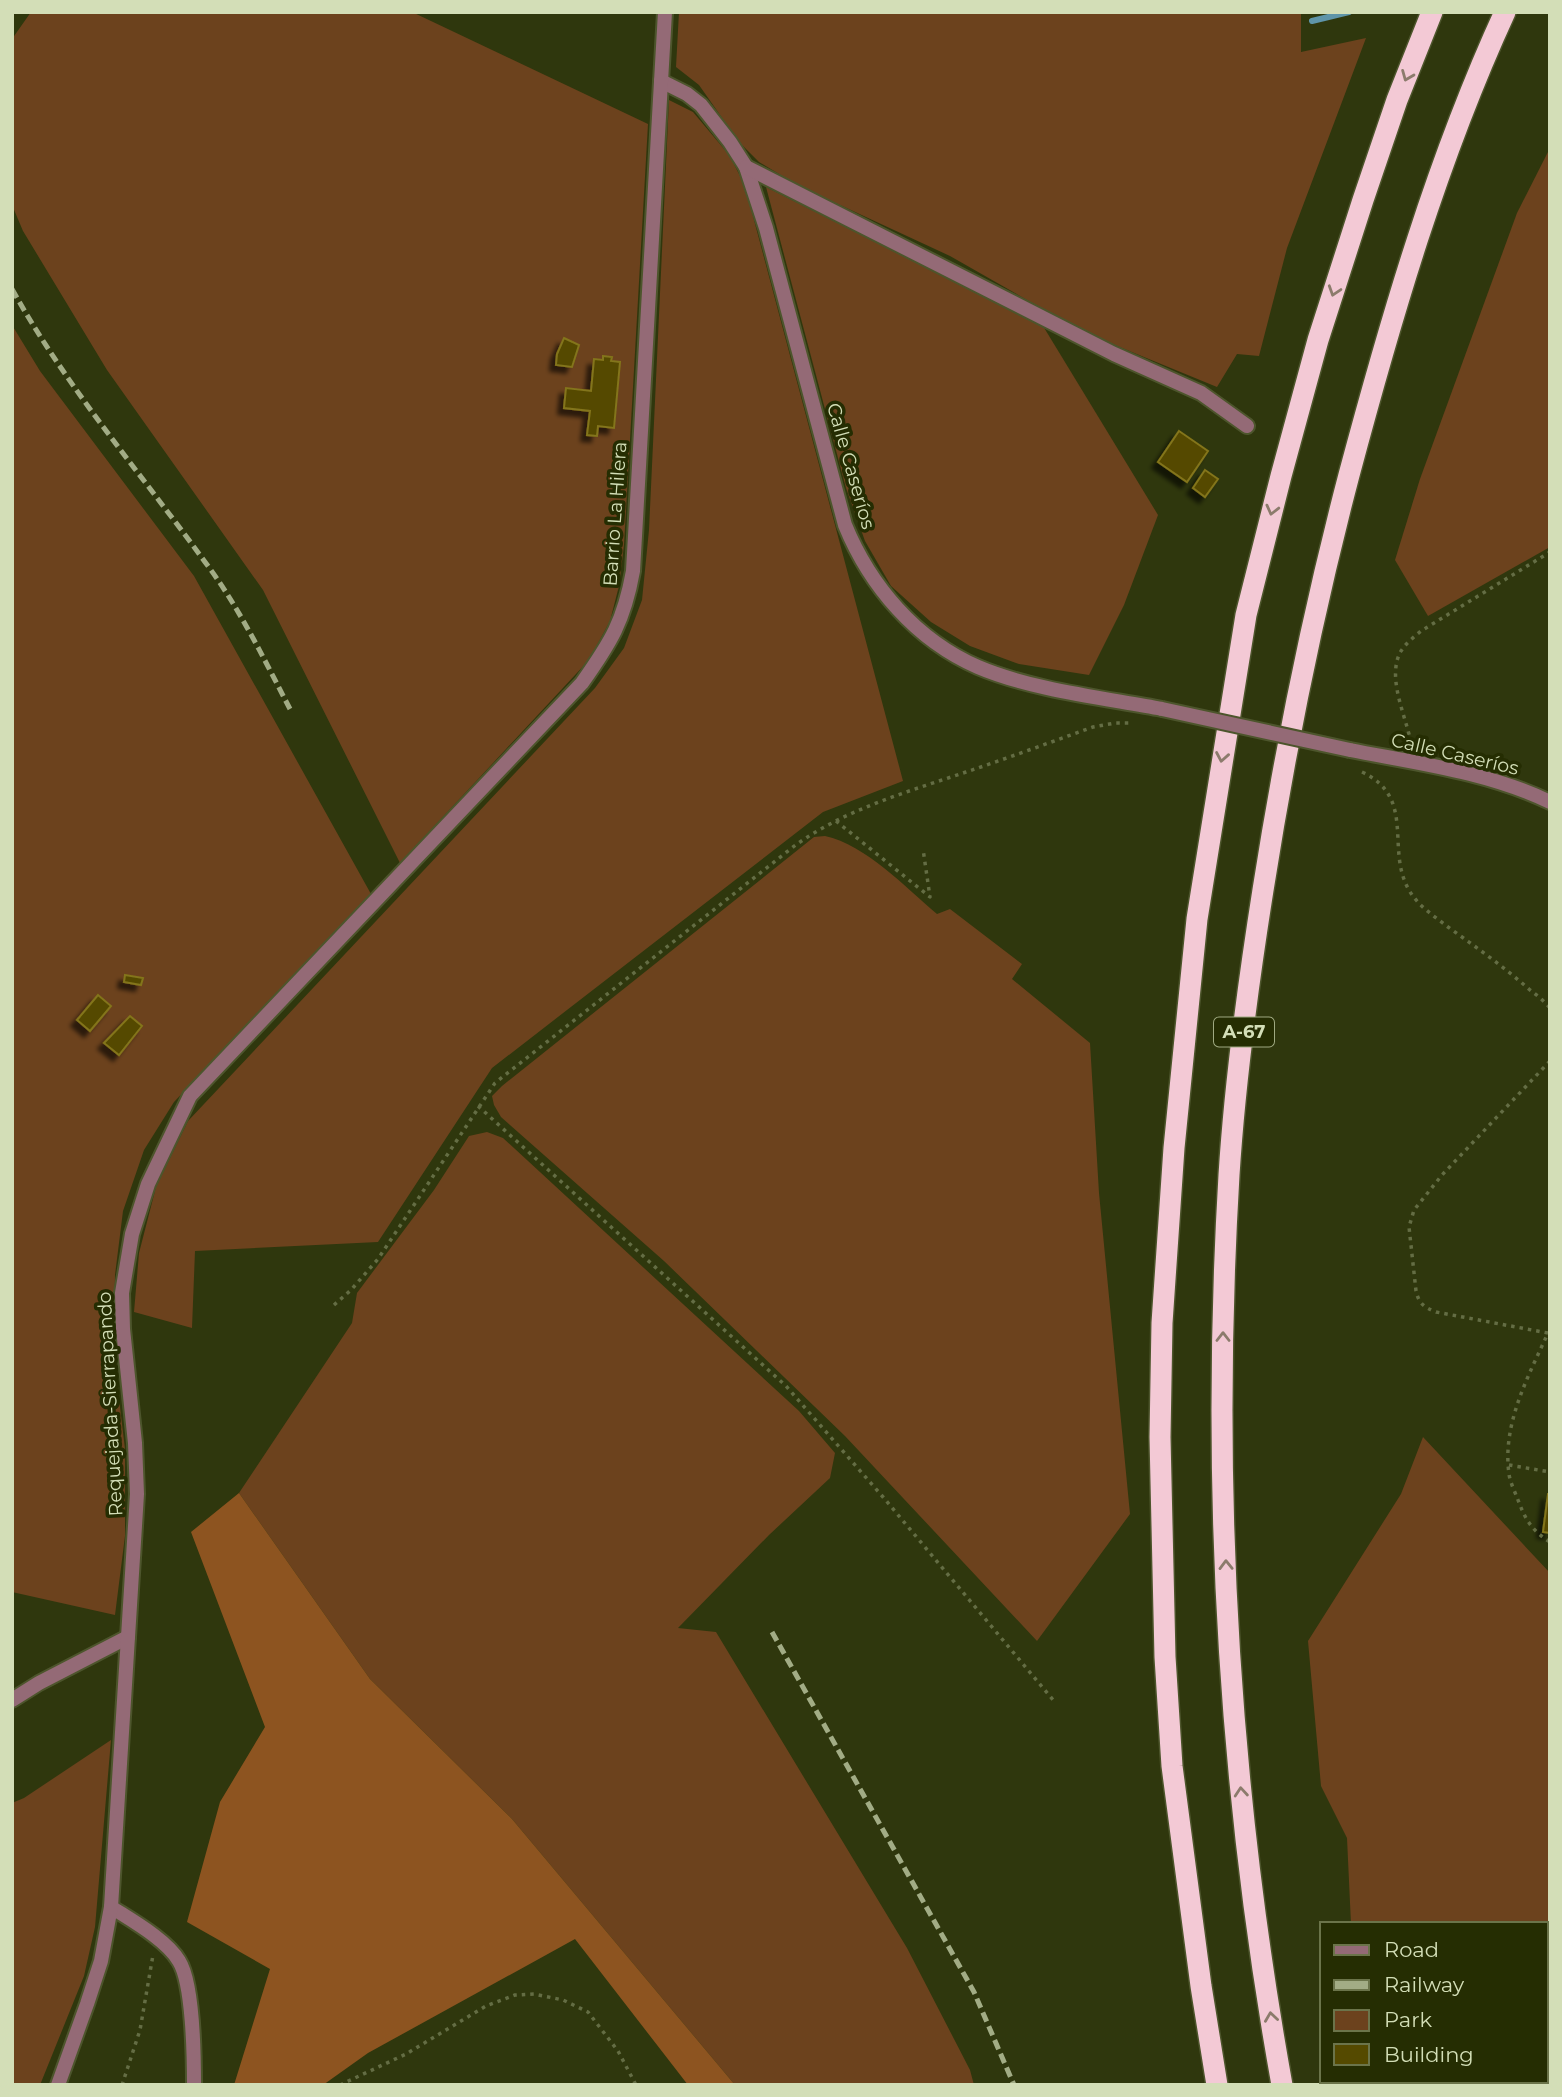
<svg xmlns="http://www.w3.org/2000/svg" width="1562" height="2097" font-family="Montserrat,sans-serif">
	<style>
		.green { fill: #6c421d }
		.forest { fill: #8d5420 }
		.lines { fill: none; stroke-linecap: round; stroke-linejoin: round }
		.stream { stroke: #5f95a9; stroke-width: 6 }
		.building { fill: #554a00; stroke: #83741a; stroke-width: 2; filter: url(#shadow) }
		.minor-casing { stroke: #4d552c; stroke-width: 18 }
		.tertiary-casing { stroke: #4d552c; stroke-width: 18 }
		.motorway-casing { stroke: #4d552c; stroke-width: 24 }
		.path { stroke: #646d44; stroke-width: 3.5; stroke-dasharray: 3.5 5; stroke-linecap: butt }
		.minor { stroke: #946a76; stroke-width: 14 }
		.tertiary { stroke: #946a76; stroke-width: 14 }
		.motorway { stroke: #f3c9d5; stroke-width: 21 }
		.rail { stroke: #a2ac85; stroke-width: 5; stroke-dasharray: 10 5; stroke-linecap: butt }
		.minor-bridge-casing { stroke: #4d552c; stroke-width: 18; stroke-linecap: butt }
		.minor-bridge { stroke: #946a76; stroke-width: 14 }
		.oneway { stroke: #8c7b6c }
		.labels { text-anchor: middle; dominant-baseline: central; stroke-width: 7; stroke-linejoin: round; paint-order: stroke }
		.shield { fill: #252d02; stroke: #9fa981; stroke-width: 2 }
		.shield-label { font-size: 18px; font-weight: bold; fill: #d3deb7 }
		.street-label { font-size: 19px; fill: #d3deb7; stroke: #252d02 }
	</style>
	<defs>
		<filter id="shadow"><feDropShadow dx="-6" dy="6" stdDeviation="2" flood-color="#0009"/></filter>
	</defs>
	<rect width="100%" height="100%" fill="#2f370d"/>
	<!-- green -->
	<g class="green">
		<polygon points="31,12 412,12 648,124 624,545 619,586 610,621 589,660 400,863 263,590 107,370 23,231 12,205 12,39"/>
		<polygon points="679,12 1301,12 1301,52 1366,38 1287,248 1259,356 1237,354 1217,387 1083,332 950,256 799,186 759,162 739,142 699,85 676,67"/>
		<polygon points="669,100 693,112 730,156 745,186 903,781 823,812 492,1068 378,1242 195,1251 192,1328 134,1312 139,1253 156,1187 188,1121 595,688 624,648 642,600 649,530"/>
		<polygon points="1550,148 1550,547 1428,616 1395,560 1420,479 1517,213"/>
		<polygon points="766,187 1043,326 1158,515 1124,605 1089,675 1019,664 970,646 931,622 891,586 865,541 846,488"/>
		<polygon points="12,325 40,371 194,576 371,894 174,1102 144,1150 123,1211 115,1275 114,1357 125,1449 125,1536 115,1615 12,1592"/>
		<path d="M825 836C866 845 905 887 937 914L950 909 1022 964 1012 979 1090 1043 1099 1193 1130 1514 1037 1641 845 1436 664 1261 501 1117 494 1105 492 1096 502 1086 814 837Z"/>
		<polygon points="487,1132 503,1138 799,1411 835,1453 830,1478 769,1535 678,1628 716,1632 907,1948 970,2070 974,2085 735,2085 512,1819 370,1679 239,1493 352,1323 357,1293 434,1190 469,1136"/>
		<polygon points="1423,1437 1550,1573 1550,2085 1349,2085 1348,2081 1546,2081 1546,1924 1351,1924 1347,1838 1321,1786 1308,1641 1401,1494"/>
		<polygon points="111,1740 95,1927 84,1976 40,2085 12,2085 12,1803 24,1798"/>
	</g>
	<!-- forest -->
	<polygon class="forest" points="239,1493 370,1679 512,1819 735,2085 688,2085 575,1939 368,2053 323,2085 234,2085 270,1969 187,1922 220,1802 265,1727 191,1532"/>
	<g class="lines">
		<!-- stream -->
		<polyline class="stream" points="1312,21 1349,12"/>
	</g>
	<!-- building -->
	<g class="building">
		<polygon points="564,338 579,345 572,367 556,365 557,354"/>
		<polygon points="603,356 612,357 611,361 620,362 614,428 598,426 597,436 587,435 590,411 564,408 566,388 591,391 594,359 603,360"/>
		<polygon points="1179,431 1208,451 1187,482 1158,462"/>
		<polygon points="1205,470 1218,479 1205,497 1193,488"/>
		<polygon points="125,975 143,978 141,985 124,982"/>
		<polygon points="98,995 111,1006 90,1031 77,1020"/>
		<polygon points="130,1016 142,1026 119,1055 104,1043"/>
		<polygon points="1548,1494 1550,1494 1550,1533 1543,1532"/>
	</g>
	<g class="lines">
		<defs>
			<g id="minor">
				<path d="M661 81 687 94 701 105 730 142 746 167 766 228 845 525C870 586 916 640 978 667 1032 690 1104 698 1162 709"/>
				<polyline points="746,167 1114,354 1201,393 1247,426"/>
				<path d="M1350 750C1416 763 1488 772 1550 802"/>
				<polyline points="12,1700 39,1683 128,1637"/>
				<path d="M111 1907C131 1920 167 1940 179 1961 193 1983 194 2057 194 2085"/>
			</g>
			<path id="tertiary" d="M58 2085 87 2004 101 1961 111 1907 137 1494 135 1443 123 1329 122 1293 132 1234 148 1184 190 1096 582 683C611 642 624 621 633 571L665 12"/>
			<g id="motorway">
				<polyline points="1217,2085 1201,1986 1172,1766 1165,1657 1160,1437 1162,1323 1174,1148 1197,919 1246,615 1281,476 1318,340 1363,200 1397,100 1432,12"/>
				<path d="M1282 2085C1228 1786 1211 1478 1229 1175 1235 1080 1248 985 1263 890 1285 750 1313 612 1349 475 1391 318 1437 160 1505 12"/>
			</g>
		</defs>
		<!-- minor casing -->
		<use href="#minor" class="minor-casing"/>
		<!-- tertiary casing -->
		<use href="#tertiary" class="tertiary-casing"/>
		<!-- motorway casing -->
		<use href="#motorway" class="motorway-casing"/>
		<!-- path -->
		<g class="path">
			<path d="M1411 743C1406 716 1386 677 1401 651 1406 643 1414 637 1421 631L1550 552"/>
			<path d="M1362 772C1417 798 1385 849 1409 890 1418 906 1434 916 1448 927 1476 947 1504 967 1530 990 1537 995 1544 1001 1550 1008"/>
			<polyline points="836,821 930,897 923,849"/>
			<path d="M1550 1061 1442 1175 1414 1210 1409 1227 1416 1291C1419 1304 1424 1307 1436 1312L1548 1333C1528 1377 1502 1424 1509 1474 1510 1482 1515 1492 1518 1500 1525 1519 1532 1531 1550 1542"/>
			<polyline points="478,1106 786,1386 883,1497 1054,1701"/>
			<path d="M334 1305 351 1290 378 1259 495 1083 793 847C843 810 907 792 966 772 1008 758 1051 742 1093 727L1115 723H1131"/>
			<polyline points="1509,1465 1550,1472"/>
			<polyline points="122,2085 140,2030 153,1955"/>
			<polyline points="340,2085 406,2054 486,2006 515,1995 534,1994 563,2000 588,2012 618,2051 636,2085"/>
		</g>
		<!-- minor -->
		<use href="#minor" class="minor"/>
		<!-- tertiary -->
		<use href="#tertiary" class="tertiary"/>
		<!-- motorway -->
		<use href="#motorway" class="motorway"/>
		<!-- rail -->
		<g class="rail">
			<path d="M12 289C67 388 139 471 205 562 239 607 264 659 290 709"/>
			<polyline points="772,1632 974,1992 1014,2085"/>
		</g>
		<defs>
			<polyline id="minor-bridge" points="1162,709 1350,750"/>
		</defs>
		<!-- minor-bridge casing -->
		<use href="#minor-bridge" class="minor-bridge-casing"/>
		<!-- minor-bridge -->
		<use href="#minor-bridge" class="minor-bridge"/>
	</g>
	<!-- one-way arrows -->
	<defs><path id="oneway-chevron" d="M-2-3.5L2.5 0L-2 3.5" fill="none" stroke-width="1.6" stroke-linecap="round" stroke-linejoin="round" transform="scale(1.75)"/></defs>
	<g class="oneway">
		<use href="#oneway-chevron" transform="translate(1407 76) rotate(112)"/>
		<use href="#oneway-chevron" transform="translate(1334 291) rotate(108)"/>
		<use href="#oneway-chevron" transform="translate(1272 510) rotate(104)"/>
		<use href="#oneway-chevron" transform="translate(1222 757) rotate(100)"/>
		<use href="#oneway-chevron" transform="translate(1223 1337) rotate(-90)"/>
		<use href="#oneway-chevron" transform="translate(1226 1565) rotate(-91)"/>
		<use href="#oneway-chevron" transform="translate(1241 1792) rotate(-95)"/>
		<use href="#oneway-chevron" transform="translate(1271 2017) rotate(-98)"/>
	</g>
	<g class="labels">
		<!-- shield labels -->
		<rect class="shield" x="1214" y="1017.5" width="60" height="29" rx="5"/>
		<g class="shield-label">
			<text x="1244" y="1032">A-67</text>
		</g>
		<!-- street labels -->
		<g class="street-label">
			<text transform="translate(851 466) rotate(74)">Calle Caseríos</text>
			<text transform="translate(615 514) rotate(-86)">Barrio La Hilera</text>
			<text transform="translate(1455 754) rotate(13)">Calle Caseríos</text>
			<text transform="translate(110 1404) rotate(-93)">Requejada-Sierrapando</text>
		</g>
	</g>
	<!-- border -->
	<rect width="1562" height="2097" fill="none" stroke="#d3deb7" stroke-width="28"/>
	<!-- legend -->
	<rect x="1320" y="1922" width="228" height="161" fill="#252d02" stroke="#6b744a" stroke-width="2"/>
	<rect x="1334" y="1945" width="35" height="10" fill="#946a76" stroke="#6b744a" stroke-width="2"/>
	<text x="1384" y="1957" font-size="21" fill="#d3deb7">Road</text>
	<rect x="1334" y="1980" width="35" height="10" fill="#a2ac85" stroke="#6b744a" stroke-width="2"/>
	<text x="1384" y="1992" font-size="21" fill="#d3deb7">Railway</text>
	<rect x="1334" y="2010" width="35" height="21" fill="#6c421d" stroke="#6b744a" stroke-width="2"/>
	<text x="1384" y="2027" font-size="21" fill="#d3deb7">Park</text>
	<rect x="1334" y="2044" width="35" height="21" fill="#554a00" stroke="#6b744a" stroke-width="2"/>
	<text x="1384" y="2062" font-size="21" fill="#d3deb7">Building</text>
</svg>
